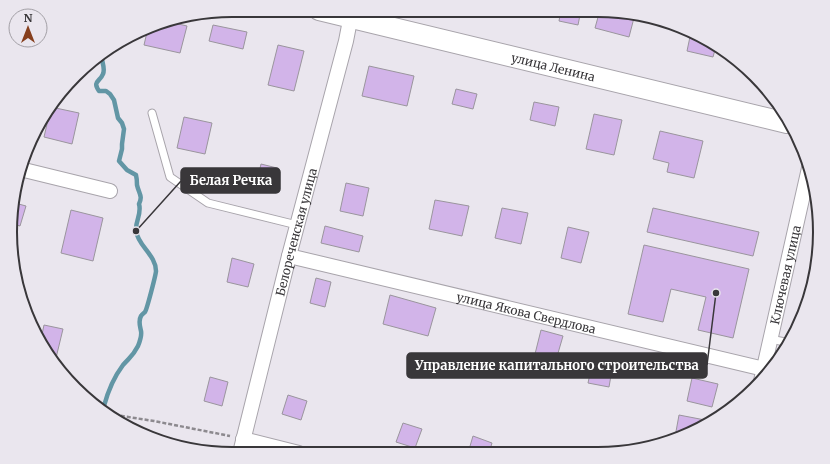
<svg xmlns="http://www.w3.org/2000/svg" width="830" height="464" font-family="Merriweather,serif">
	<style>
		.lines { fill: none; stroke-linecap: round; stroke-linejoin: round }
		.stream { stroke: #6296a5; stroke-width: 4.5 }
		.building { fill: #d2b4e9; stroke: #9a959d }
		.lane-casing { stroke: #a8a4ab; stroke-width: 9 }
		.street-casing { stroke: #a8a4ab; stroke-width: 16 }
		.secondary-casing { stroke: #a8a4ab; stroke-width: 22 }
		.path { stroke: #8c898e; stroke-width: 2.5; stroke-dasharray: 4 2; stroke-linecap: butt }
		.lane { stroke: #fff; stroke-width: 7 }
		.street { stroke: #fff; stroke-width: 14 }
		.secondary { stroke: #fff; stroke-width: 20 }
		.labels { text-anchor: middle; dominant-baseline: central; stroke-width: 3; stroke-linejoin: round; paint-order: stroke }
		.street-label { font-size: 12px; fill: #39373a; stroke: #eae6ee }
		.rim { fill: none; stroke: #39373a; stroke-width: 2 }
		.leader { fill: none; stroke: #39373a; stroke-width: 1.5 }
		.callout-dot { fill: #39373a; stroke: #eae6ee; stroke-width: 1.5 }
		.callout { fill: #39373a; stroke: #39373a; stroke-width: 1.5 }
		.callout-label { font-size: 13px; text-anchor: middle; font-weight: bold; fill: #fff }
	</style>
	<rect width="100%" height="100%" fill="#eae6ee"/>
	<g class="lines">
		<!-- stream -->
		<path class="stream" d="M102 53C100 60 106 67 103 74 100 82 92 81 99 91H106L110 94 114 100 118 118 122 123 124 129 122 144V149L119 161 127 170 136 175C137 179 137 182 137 185 139 194 143 196 139 204 142 214 135 221 136 231 138 246 156 255 156 271 156 274 147 309 145 312 144 313 142 314 141 316 138 321 140 326 141 331 142 336 140 341 138 346 133 356 130 357 123 365 114 377 108 391 104 406"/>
	</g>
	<!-- building -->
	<g class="building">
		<polygon points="561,10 581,10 578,25 559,21"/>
		<polygon points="600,10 612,10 635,14 629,37 595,28"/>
		<polygon points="166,21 187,26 180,53 144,45 148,28 161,22"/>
		<polygon points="213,25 247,32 243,49 209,41"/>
		<polygon points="691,32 709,40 716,46 713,57 687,51"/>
		<polygon points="278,45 304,51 294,91 268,85"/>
		<polygon points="369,66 414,76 407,106 362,96"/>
		<polygon points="456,89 477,94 473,109 452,104"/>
		<polygon points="534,102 559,107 555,126 530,120"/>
		<polygon points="51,107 79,113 72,144 44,137"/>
		<polygon points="594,114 622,120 614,155 586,149"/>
		<polygon points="184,117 212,123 205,154 177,148"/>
		<polygon points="660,131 703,141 694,178 667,172 669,163 653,159"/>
		<polygon points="261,164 277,168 272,190 256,186"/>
		<polygon points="346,183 369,188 363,216 340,211"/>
		<polygon points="435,200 469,206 462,236 429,229"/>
		<polygon points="15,203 26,206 20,226 13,224"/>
		<polygon points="502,208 528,213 521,244 495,238"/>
		<polygon points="653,208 759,232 753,256 647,232"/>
		<polygon points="71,210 103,218 93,261 61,253"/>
		<polygon points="325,226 363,236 359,252 321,243"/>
		<polygon points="568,227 589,232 581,263 561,258"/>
		<polygon points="644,245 749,269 733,338 698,330 706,297 671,289 663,322 628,314"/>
		<polygon points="232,258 254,264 248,287 227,282"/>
		<polygon points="316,278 331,282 325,307 310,303"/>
		<polygon points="390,295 436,308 428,336 383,324"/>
		<polygon points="44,325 63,329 55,362 41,339"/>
		<polygon points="541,330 563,336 556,360 535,354"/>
		<polygon points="593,360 613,364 609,387 588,383"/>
		<polygon points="210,377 228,382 222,406 204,401"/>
		<polygon points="692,378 718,384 712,407 687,401"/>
		<polygon points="288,395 307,401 301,420 282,414"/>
		<polygon points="679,415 705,420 704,425 679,437 675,437"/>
		<polygon points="403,423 422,429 415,448 396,442"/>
		<polygon points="473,436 492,443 489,453 468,453"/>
		<polygon points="532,450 547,452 532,452"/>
	</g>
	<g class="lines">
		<defs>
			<g id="lane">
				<polyline points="152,113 170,177 208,203 297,225"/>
				<polyline points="770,339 790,343"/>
			</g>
			<g id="street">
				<polyline points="20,169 110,191"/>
				<path id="s1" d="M289 256 764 369"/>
				<path id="s2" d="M761 381 809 168"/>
				<polyline points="243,439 299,453"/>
				<path id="s3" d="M240 453 289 256 346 41 352 10"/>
			</g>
			<g id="secondary">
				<path id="s4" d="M319 10 787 123"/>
			</g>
		</defs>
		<!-- lane casing -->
		<use href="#lane" class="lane-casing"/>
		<!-- street casing -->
		<use href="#street" class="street-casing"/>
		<!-- secondary casing -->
		<use href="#secondary" class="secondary-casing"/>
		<!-- path -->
		<polyline class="path" points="109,414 154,421 230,436"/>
		<!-- lane -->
		<use href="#lane" class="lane"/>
		<!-- street -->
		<use href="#street" class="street"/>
		<!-- secondary -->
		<use href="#secondary" class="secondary"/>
	</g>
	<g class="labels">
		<!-- street labels -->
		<g class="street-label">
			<text stroke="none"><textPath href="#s4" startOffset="241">улица Ленина</textPath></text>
			<text stroke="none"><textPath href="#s3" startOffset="228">Белореченская улица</textPath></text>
			<text stroke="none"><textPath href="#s2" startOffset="109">Ключевая улица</textPath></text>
			<text stroke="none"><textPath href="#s1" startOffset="244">улица Якова Свердлова</textPath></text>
		</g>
	</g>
	<!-- crop -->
	<path d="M0 0H830V464H0ZM232 17H598A215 215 0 0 1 813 232V232A215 215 0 0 1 598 447H232A215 215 0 0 1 17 232V232A215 215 0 0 1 232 17Z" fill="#eae6ee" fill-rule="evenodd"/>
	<path class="rim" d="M232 17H598A215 215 0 0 1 813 232V232A215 215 0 0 1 598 447H232A215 215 0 0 1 17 232V232A215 215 0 0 1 232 17Z"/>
	<!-- callouts -->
	<path class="leader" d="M136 231L181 181M716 293L707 365"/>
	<g class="callout-dot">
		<circle cx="136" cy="231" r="4"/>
		<circle cx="716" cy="293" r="4"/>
	</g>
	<g class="callout">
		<rect x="181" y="168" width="99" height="25" rx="4"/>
		<rect x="407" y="353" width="300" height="25" rx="4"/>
	</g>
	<g class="callout-label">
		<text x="231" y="185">Белая Речка</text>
		<text x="557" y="370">Управление капитального строительства</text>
	</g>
	<!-- north arrow -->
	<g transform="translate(28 28)"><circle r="19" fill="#eae6ee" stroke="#a3a0a6"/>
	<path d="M0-3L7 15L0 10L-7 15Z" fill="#863f1d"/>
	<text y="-6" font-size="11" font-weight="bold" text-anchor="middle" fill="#39373a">N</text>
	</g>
</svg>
